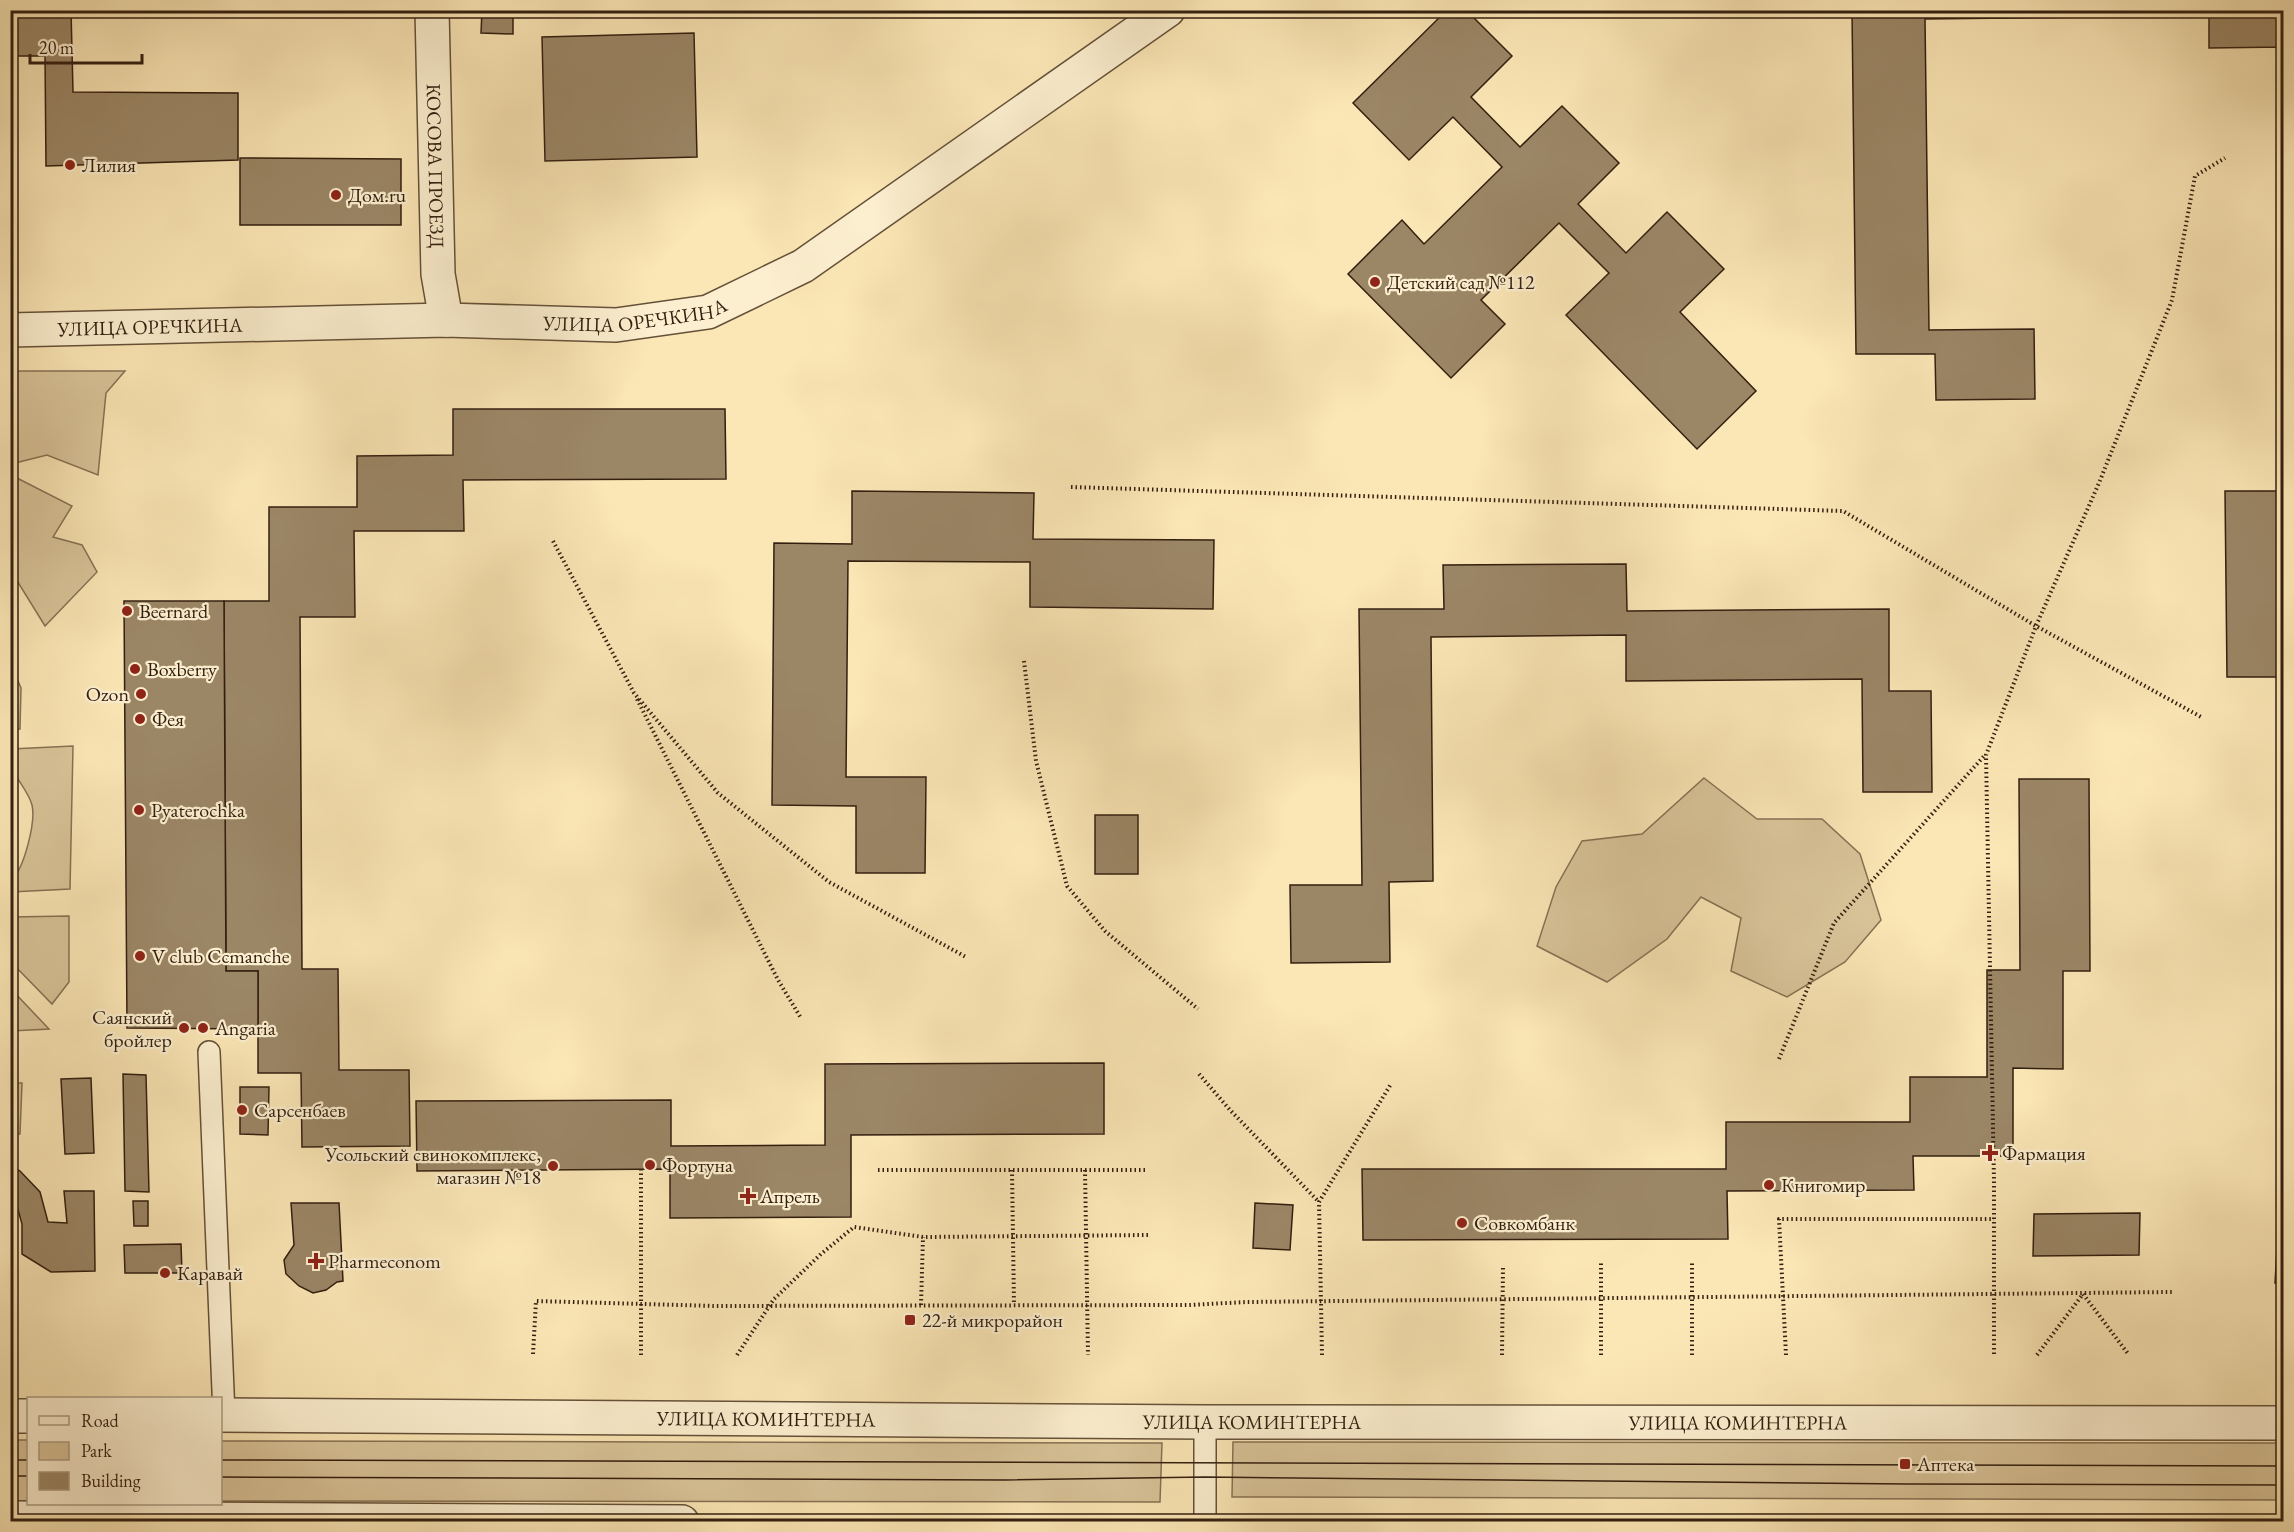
<svg xmlns="http://www.w3.org/2000/svg" width="2294" height="1532" font-family="'EB Garamond',serif">
	<style>
		.green { fill: #d9c499; stroke: #867254; stroke-width: 1.5 }
		.building { fill: #9b8666; stroke: #331f10; stroke-width: 1.5 }
		.lines { fill: none; stroke-linecap: round; stroke-linejoin: round }
		.service-casing { stroke: #655139; stroke-width: 24 }
		.minor-casing { stroke: #655139; stroke-width: 36 }
		.tertiary-casing { stroke: #655139; stroke-width: 36 }
		.path { stroke: #331f10; stroke-width: 4; stroke-dasharray: 1.5 3; stroke-linecap: butt }
		.service { stroke: #fcefcf; stroke-width: 21 }
		.minor { stroke: #fcefcf; stroke-width: 33 }
		.tertiary { stroke: #fcefcf; stroke-width: 33 }
		.tram { stroke: #331f10; stroke-width: 1.5 }
		.poi-dot { fill: #8f2418; stroke: #fcefcf; stroke-width: 2 }
		.labels { text-anchor: middle; dominant-baseline: central; stroke-width: 4.5; stroke-linejoin: round; paint-order: stroke }
		.poi-label { font-size: 20px; fill: #331f10; stroke: #fcefcf; text-anchor: start }
		.street-label { font-size: 20px; fill: #331f10; stroke: #fcefcf }
	</style>
	<rect width="100%" height="100%" fill="#fbe6b5"/>
	<filter id="stains"><feTurbulence type="fractalNoise" baseFrequency=".00333" numOctaves="4"/><feColorMatrix values="0 0 0 0 .2 0 0 0 0 .09 0 0 0 0 .02 0 0 0 .5 -.17"/></filter>
	<radialGradient id="worn" r=".72"><stop offset=".6" stop-color="#630" stop-opacity="0"/><stop offset="1" stop-color="#630" stop-opacity=".3"/></radialGradient>
	<!-- green -->
	<g class="green">
		<polygon points="11,371 125,371 106,393 98,475 47,455 11,464"/>
		<polygon points="11,475 72,506 53,537 82,545 97,572 45,626 11,571"/>
		<polygon points="15,674 21,688 20,729 11,729 11,678"/>
		<path d="M73 746 70 889 11 892V881C24 869 36 822 32 805 28 790 13 776 10 763 10 758 11 753 11 749Z"/>
		<polygon points="1704,778 1757,819 1822,819 1860,854 1881,920 1845,962 1787,997 1731,971 1741,918 1701,897 1667,939 1607,982 1537,946 1556,887 1582,841 1642,834"/>
		<polygon points="69,916 69,982 52,1004 11,962 11,917"/>
		<polygon points="11,989 49,1029 11,1031"/>
		<polygon points="11,1083 22,1083 20,1134 11,1134"/>
		<polygon points="10,1440 28,1440 28,1501 11,1501"/>
		<polygon points="221,1441 1162,1443 1160,1502 221,1501"/>
		<polygon points="1233,1442 2283,1443 2283,1500 1232,1497"/>
	</g>
	<!-- building -->
	<g class="building">
		<polygon points="10,10 71,10 73,92 238,93 238,160 46,166 45,56 10,56"/>
		<polygon points="482,10 513,10 513,34 481,33"/>
		<polygon points="1447,10 1466,10 1512,56 1471,97 1520,147 1562,106 1619,163 1578,204 1626,253 1667,212 1724,269 1680,312 1756,391 1697,449 1566,315 1609,273 1559,223 1481,300 1505,324 1451,378 1348,274 1402,220 1424,244 1502,167 1453,117 1409,160 1353,103"/>
		<polygon points="1852,10 2284,10 2284,113 2283,47 2209,48 2209,16 1925,19 1929,330 2034,329 2035,399 1936,400 1935,354 1856,354"/>
		<polygon points="694,33 697,157 545,161 542,37"/>
		<polygon points="240,158 401,159 401,225 240,225"/>
		<polygon points="453,409 725,409 726,479 463,480 464,531 354,531 355,617 300,617 302,969 338,969 339,1070 409,1070 410,1146 302,1147 301,1073 258,1073 258,971 226,971 224,601 269,601 269,507 357,507 357,456 453,455"/>
		<polygon points="852,491 1034,493 1033,539 1214,540 1213,609 1030,607 1030,562 848,561 846,777 926,777 925,873 856,873 856,806 772,805 774,543 852,544"/>
		<polygon points="2225,491 2284,491 2284,677 2227,677"/>
		<polygon points="1626,564 1627,611 1889,609 1889,691 1931,691 1932,792 1863,792 1862,679 1626,681 1626,635 1431,637 1433,881 1389,882 1390,962 1291,963 1290,885 1362,885 1359,609 1444,609 1443,565"/>
		<polygon points="124,601 224,601 226,971 258,971 258,1029 127,1028"/>
		<polygon points="2019,779 2089,779 2090,971 2063,971 2063,1069 2013,1068 2013,1156 1913,1156 1914,1190 1727,1191 1728,1239 1363,1240 1362,1169 1726,1169 1726,1122 1910,1122 1910,1077 1987,1077 1987,970 2020,970"/>
		<rect x="1095" y="815" width="43" height="59"/>
		<polygon points="1104,1063 1104,1134 851,1135 851,1217 670,1218 670,1169 417,1171 416,1101 671,1100 671,1146 825,1145 825,1064"/>
		<polygon points="123,1074 146,1075 149,1192 125,1191"/>
		<polygon points="91,1078 94,1153 65,1154 61,1079"/>
		<polygon points="240,1087 269,1087 268,1135 240,1134"/>
		<polygon points="10,1165 20,1171 40,1192 48,1222 67,1223 64,1191 94,1191 95,1271 51,1272 22,1254 22,1224 17,1206 10,1199"/>
		<polygon points="2280,1196 2284,1197 2284,1283 2275,1283"/>
		<polygon points="133,1201 148,1201 148,1226 134,1226"/>
		<polygon points="291,1203 339,1203 343,1281 337,1282 326,1290 313,1293 299,1286 286,1274 284,1260 294,1245"/>
		<polygon points="1255,1203 1293,1205 1290,1250 1253,1248"/>
		<polygon points="2140,1213 2139,1255 2033,1256 2034,1214"/>
		<polygon points="181,1244 182,1273 125,1273 124,1245"/>
	</g>
	<g class="lines">
		<defs>
			<g id="service">
				<polyline points="209,1052 224,1415"/>
				<polyline points="1205,1422 1205,1522"/>
			</g>
			<g id="minor">
				<path id="s1" d="M432 10 438 274 446 320"/>
				<path id="s2" d="M10 330 446 320 616 325 708 312 803 266 1168 10"/>
			</g>
			<g id="tertiary">
				<path id="s3" d="M220 1415 1205 1422 2284 1423"/>
				<polyline points="10,1416 28,1416"/>
				<polyline points="10,1518 682,1522"/>
			</g>
		</defs>
		<!-- service casing -->
		<use href="#service" class="service-casing"/>
		<!-- minor casing -->
		<use href="#minor" class="minor-casing"/>
		<!-- tertiary casing -->
		<use href="#tertiary" class="tertiary-casing"/>
		<!-- path -->
		<g class="path">
			<polyline points="1071,487 1843,511 2036,626 2203,718"/>
			<polyline points="553,541 634,693 718,793 829,882 966,957"/>
			<polyline points="1024,661 1036,761 1067,886 1105,931 1198,1009"/>
			<polyline points="637,699 778,980 801,1018"/>
			<polyline points="1779,1059 1834,923 1985,755"/>
			<polyline points="1199,1074 1230,1110 1319,1202"/>
			<polyline points="878,1170 1148,1170"/>
			<polyline points="1012,1170 1014,1305"/>
			<polyline points="1085,1170 1088,1355"/>
			<polyline points="921,1305 923,1237"/>
			<polyline points="533,1354 536,1301 715,1306 1189,1305 1247,1302 2172,1292"/>
			<polyline points="1994,1354 1994,1181 1986,755 2036,626 2099,483 2172,300 2195,176 2225,158"/>
			<polyline points="641,1355 641,1170"/>
			<polyline points="737,1355 774,1299 821,1254 854,1227 923,1237 1148,1235"/>
			<polyline points="1322,1355 1319,1202 1391,1084"/>
			<polyline points="1502,1355 1503,1266"/>
			<polyline points="1601,1355 1601,1262"/>
			<polyline points="1692,1355 1692,1262"/>
			<polyline points="1786,1355 1779,1219 1994,1219"/>
			<polyline points="2037,1355 2083,1294 2129,1355"/>
		</g>
		<!-- service -->
		<use href="#service" class="service"/>
		<!-- minor -->
		<use href="#minor" class="minor"/>
		<!-- tertiary -->
		<use href="#tertiary" class="tertiary"/>
		<!-- tram -->
		<g class="tram">
			<polyline points="10,1460 28,1460"/>
			<polyline points="220,1460 2284,1466"/>
			<polyline points="10,1476 28,1476"/>
			<polyline points="220,1477 1004,1480 1205,1477 1906,1484 2284,1485"/>
		</g>
	</g>
	<!-- markers -->
	<g class="poi-dot">
		<circle cx="70" cy="165" r="6"/>
		<circle cx="336" cy="195" r="6"/>
		<circle cx="1375" cy="282" r="6"/>
		<circle cx="127" cy="611" r="6"/>
		<circle cx="135" cy="669" r="6"/>
		<circle cx="141" cy="694" r="6"/>
		<circle cx="140" cy="719" r="6"/>
		<circle cx="139" cy="810" r="6"/>
		<circle cx="140" cy="956" r="6"/>
		<circle cx="184" cy="1028" r="6"/>
		<circle cx="203" cy="1028" r="6"/>
		<circle cx="242" cy="1110" r="6"/>
		<path d="M1987 1144h6v6h6v6h-6v6h-6v-6h-6v-6h6z"/>
		<circle cx="650" cy="1165" r="6"/>
		<circle cx="553" cy="1166" r="6"/>
		<circle cx="1769" cy="1185" r="6"/>
		<path d="M745 1187h6v6h6v6h-6v6h-6v-6h-6v-6h6z"/>
		<circle cx="1462" cy="1223" r="6"/>
		<path d="M313 1252h6v6h6v6h-6v6h-6v-6h-6v-6h6z"/>
		<circle cx="165" cy="1273" r="6"/>
		<rect x="904" y="1314" width="12" height="12" rx="3"/>
		<rect x="1899" y="1458" width="12" height="12" rx="3"/>
	</g>
	<g class="labels">
		<!-- poi labels -->
		<g class="poi-label">
			<text x="82" y="165">Лилия</text>
			<text x="348" y="195">Дом.ru</text>
			<text x="1387" y="282">Детский сад №112</text>
			<text x="139" y="611">Beernard</text>
			<text x="147" y="669">Boxberry</text>
			<text x="129" y="694" text-anchor="end">Ozon</text>
			<text x="152" y="719">Фея</text>
			<text x="151" y="810">Pyaterochka</text>
			<text x="152" y="956">V club Ccmanche</text>
			<text x="172" y="1017" text-anchor="end">Саянский<tspan x="172" dy="23">бройлер</tspan></text>
			<text x="215" y="1028">Angaria</text>
			<text x="254" y="1110">Сарсенбаев</text>
			<text x="2002" y="1153">Фармация</text>
			<text x="541" y="1154" text-anchor="end">Усольский свинокомплекс,<tspan x="541" dy="23">магазин №18</tspan></text>
			<text x="662" y="1165">Фортуна</text>
			<text x="1781" y="1185">Книгомир</text>
			<text x="760" y="1196">Апрель</text>
			<text x="1474" y="1223">Совкомбанк</text>
			<text x="328" y="1261">Pharmeconom</text>
			<text x="177" y="1273">Каравай</text>
			<text x="922" y="1320">22-й микрорайон</text>
			<text x="1917" y="1464">Аптека</text>
		</g>
		<!-- street labels -->
		<g class="street-label">
			<text stroke="none"><textPath href="#s1" startOffset="156">КОСОВА ПРОЕЗД</textPath></text>
			<text stroke="none"><textPath href="#s2" startOffset="626">УЛИЦА ОРЕЧКИНА</textPath></text>
			<text stroke="none"><textPath href="#s2" startOffset="140">УЛИЦА ОРЕЧКИНА</textPath></text>
			<text stroke="none"><textPath href="#s3" startOffset="546">УЛИЦА КОМИНТЕРНА</textPath></text>
			<text stroke="none"><textPath href="#s3" startOffset="1032">УЛИЦА КОМИНТЕРНА</textPath></text>
			<text stroke="none"><textPath href="#s3" startOffset="1518">УЛИЦА КОМИНТЕРНА</textPath></text>
		</g>
	</g>
	<!-- margin -->
	<rect width="2294" height="1532" fill="none" stroke="#fbe6b5" stroke-width="36"/>
	<rect x="12" y="12" width="2270" height="1508" fill="none" stroke="#331f10" stroke-width="3"/>
	<rect x="18" y="18" width="2258" height="1496" fill="none" stroke="#331f10" stroke-width="1.5"/>
	<!-- legend -->
	<rect x="27" y="1397" width="195" height="108" fill="#fcefcf" stroke="#ac9c83" stroke-width="1.5"/>
	<rect x="39" y="1416" width="30" height="9" fill="#fcefcf" stroke="#ac9c83" stroke-width="1.5"/>
	<text x="81" y="1427" font-size="18" fill="#331f10">Road</text>
	<rect x="39" y="1442" width="30" height="18" fill="#d9c499" stroke="#ac9c83" stroke-width="1.5"/>
	<text x="81" y="1457" font-size="18" fill="#331f10">Park</text>
	<rect x="39" y="1472" width="30" height="18" fill="#9b8666" stroke="#ac9c83" stroke-width="1.5"/>
	<text x="81" y="1487" font-size="18" fill="#331f10">Building</text>
	<!-- scale -->
	<path d="M30 54v9h112v-9" fill="none" stroke="#331f10" stroke-width="3"/>
	<text x="39" y="54" font-size="18" fill="#331f10" stroke="#fcefcf" stroke-width="4.5" paint-order="stroke">20 m</text>
	<rect width="100%" height="100%" filter="url(#stains)"/>
	<rect width="100%" height="100%" fill="url(#worn)"/>
</svg>
